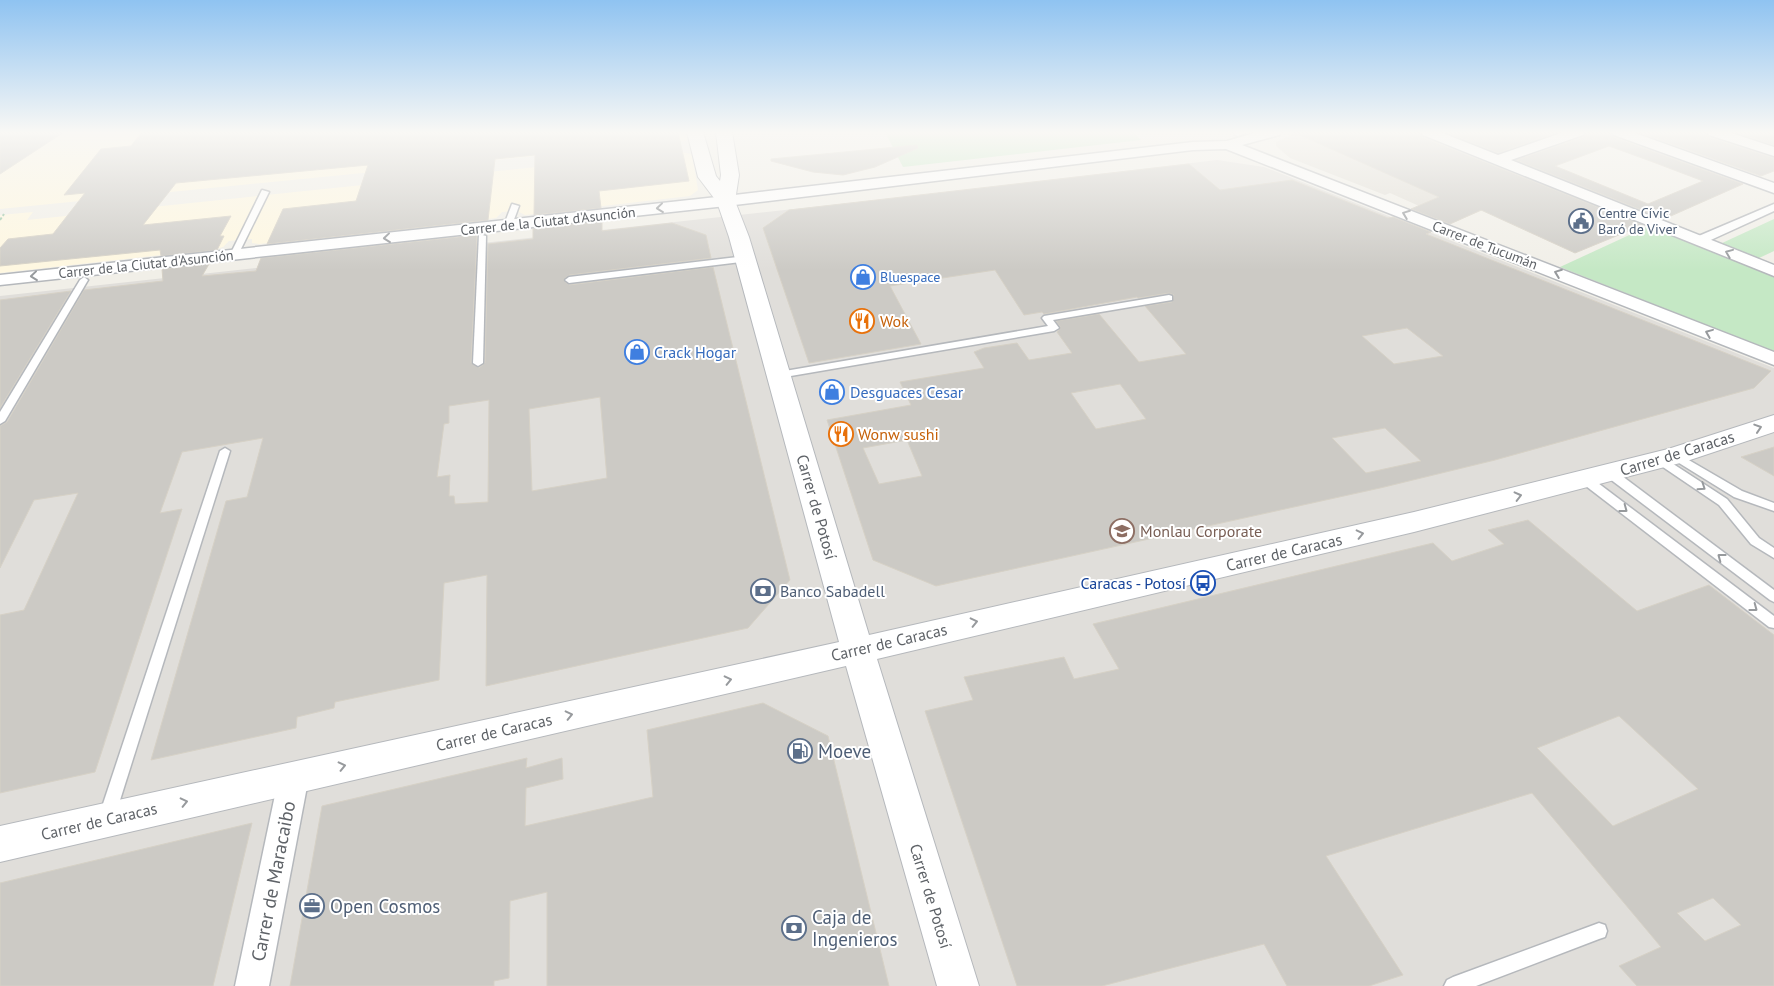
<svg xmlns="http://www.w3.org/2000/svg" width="1774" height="986" font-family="'PT Sans',sans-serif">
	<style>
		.commercial { fill: #fef7e0 }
		.industrial { fill: #e0deda }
		.education { fill: #e1ded6 }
		.green { fill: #c5e8c5 }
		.building { fill: #cccac5; stroke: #d6d1c6; fill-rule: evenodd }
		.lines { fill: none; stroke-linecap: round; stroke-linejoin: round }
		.service-casing { stroke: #b5b8bc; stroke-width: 3 }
		.pedestrian-casing { stroke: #b5b8bc; stroke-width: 3 }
		.minor-casing { stroke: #b5b8bc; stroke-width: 3 }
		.tertiary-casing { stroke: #b5b8bc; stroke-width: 2 }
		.path { stroke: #9cc7a9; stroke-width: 2; stroke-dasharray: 3 2; stroke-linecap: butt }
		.service { fill: #fff; fill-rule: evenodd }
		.pedestrian { fill: #fff; fill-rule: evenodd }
		.minor { fill: #fff; fill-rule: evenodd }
		.tertiary { fill: #fff; fill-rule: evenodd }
		.oneway { stroke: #979a9d }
		.labels { text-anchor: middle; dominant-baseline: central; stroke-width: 4; stroke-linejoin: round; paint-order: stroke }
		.far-service-label { font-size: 14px; fill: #4e5e75; stroke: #fff; text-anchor: start }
		.far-street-label { font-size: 14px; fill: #5f6368; stroke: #fff }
		.far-shop-label { font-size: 14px; fill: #366cbe; stroke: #fff; text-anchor: start }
		.food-label { font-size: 16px; fill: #c56008; stroke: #fff; text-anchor: start }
		.shop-label { font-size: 16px; fill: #366cbe; stroke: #fff; text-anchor: start }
		.street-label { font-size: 16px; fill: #5f6368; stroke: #fff }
		.education-label { font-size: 16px; fill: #785e54; stroke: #fff; text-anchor: start }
		.transit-label { font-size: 16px; fill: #164399; stroke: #fff; text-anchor: end }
		.service-label { font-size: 16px; fill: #4e5e75; stroke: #fff; text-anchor: start }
		.near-service-label { font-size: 19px; fill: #4e5e75; stroke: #fff; text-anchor: start }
		.near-street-label { font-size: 19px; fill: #5f6368; stroke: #fff }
	</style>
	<rect width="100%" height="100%" fill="#f1efe8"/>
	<!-- commercial -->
	<g class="commercial">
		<polygon points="0,132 690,132 689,139 686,141 0,209"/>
		<polygon points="680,152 692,154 698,190 690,196 525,215 517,211 502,212 496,218 259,244 252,243 252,239 229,241 223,247 215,249 0,273 0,215 33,212 27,220"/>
	</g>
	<!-- industrial -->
	<polygon class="industrial" points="1217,160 1264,167 1774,368 1774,986 0,986 0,296 894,198"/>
	<!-- education -->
	<polygon class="education" points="1297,132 1494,167 1497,166 1539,186 1455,222 1390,193 1385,195 1290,158 1276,146 1276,142"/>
	<!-- green -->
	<g class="green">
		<polygon points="885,132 1133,132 1141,140 903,167"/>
		<polygon points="1774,219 1774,251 1757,259 1720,244"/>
		<polygon points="1651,225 1774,273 1774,352 1560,267"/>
	</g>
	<!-- building -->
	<g class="building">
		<polygon points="0,132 64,132 0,174"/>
		<polygon points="142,132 678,132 689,181 599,191 601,208 534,215 535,155 495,159 488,220 267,244 283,209 356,201 368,165 176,183 143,225 231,216 220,236 224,236 217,250 161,256 160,250 0,266 0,248 8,239 53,234 85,193 64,195 101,149 131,146"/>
		<polygon points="1293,132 1419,132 1422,137 1643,225 1575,253 1481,210 1450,224 1411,209 1439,197"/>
		<polygon points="1445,132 1558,132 1498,153"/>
		<path d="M1587 132H1610L1613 137 1743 184 1664 219 1516 160 1584 137ZM1609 146 1653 162 1703 181 1648 204 1555 166Z"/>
		<polygon points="1638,132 1705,132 1708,137 1774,158 1774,171 1761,176"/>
		<polygon points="1734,132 1774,132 1774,145"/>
		<polygon points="917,145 918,148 875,167 843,175 813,172 771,161 771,159"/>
		<path d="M1189 164 1220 190 1292 180 1388 218 1393 217 1431 232 1426 234 1771 371 1754 388 1495 460 1380 488 936 586 873 560 827 420 911 405 900 382 984 368 974 352 984 348 1017 343 1029 360 1072 353 1057 332 1061 328 1056 321 1099 314 1139 362 1186 354 1145 306 1172 302 1174 295 1169 293 1138 298 1137 297 1044 314 1042 312 1024 315 995 270 890 286 921 344 809 363 763 228 789 210ZM1407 328 1443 356 1394 364 1362 336ZM1120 384 1146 419 1096 429 1071 393ZM1385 428 1421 461 1366 473 1332 438ZM907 440 922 476 879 484 863 448Z"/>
		<path d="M602 221V231L672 223 706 235 711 258 569 275 563 280 569 285 713 267 790 580 748 628 486 686 487 575 444 583 439 680 335 702 334 708 297 717 296 728 151 760 226 501 247 497 263 438 182 452 160 513 182 509 95 772 0 793V615L24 610 78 493 34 500 0 568V426L7 422 84 290 163 281 162 269 209 264 202 276 256 271 261 258 477 235 471 363 479 368 485 363 488 244 533 239V229ZM600 397 607 478 532 491 529 409ZM489 400 488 502 455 504 454 496H449L450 475 437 477 444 424 449 423V406Z"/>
		<polygon points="71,291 0,408 0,300"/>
		<polygon points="1774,447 1774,476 1741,457"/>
		<path d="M1528 520 1637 611 1709 585 1774 635V986H1637L1619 966 1661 947 1532 793 1326 856 1403 975 1369 986H1287L1264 944 1102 986H1017L925 711 973 700 964 677 1064 657 1074 679 1119 669 1093 624 1433 543 1452 561 1504 544 1488 530ZM1619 716 1698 789 1613 826 1537 748ZM1713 898 1741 925 1705 941 1677 913Z"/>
		<polygon points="763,703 828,736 889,986 547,986 547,892 510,901 509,978 494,981 494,986 290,986 322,806 527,758 526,768 562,758 563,779 526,788 525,826 653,797 647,730"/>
		<polygon points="252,823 213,986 0,986 0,883"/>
	</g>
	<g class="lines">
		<defs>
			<g id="service">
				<polygon points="262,190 269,192 238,255 237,257 231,257 230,255"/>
				<polygon points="512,204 519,206 512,225 505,227 504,225"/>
				<polygon points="479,234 486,236 483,363 478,366 473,363"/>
				<polygon points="746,256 749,257 749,261 569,283 565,280 569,277"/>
				<polygon points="84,277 88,280 5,421 0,424 0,412 80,280"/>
				<polygon points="1169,295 1172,296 1172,300 1053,320 1059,328 1054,331 779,378 774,375 779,372 1048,326 1042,318 1044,316"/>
				<polygon points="225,448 230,451 115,816 112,821 107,823 102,821 99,816 220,451"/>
				<polygon points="1675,452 1742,491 1774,503 1774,511 1734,497 1671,458 1670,456"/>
				<polygon points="1661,456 1727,499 1759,538 1774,548 1774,558 1751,544 1719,505 1657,463 1656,460"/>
				<polygon points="1610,469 1614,470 1774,590 1774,602 1770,600 1606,476 1604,473 1606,470"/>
				<polygon points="1586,476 1590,477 1774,616 1774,628 1769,627 1582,483 1580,480 1582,477"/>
				<polygon points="1599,923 1605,925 1607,931 1605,937 1599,939 1476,986 1444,986 1447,980 1453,977"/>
			</g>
			<g id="pedestrian">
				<polygon points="1234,132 1247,132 1238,136 1235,135"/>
				<polygon points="1774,204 1774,211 1702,244 1698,245 1692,241 1694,238"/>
			</g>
			<g id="minor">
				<polygon points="1258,132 1281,132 1279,135 1242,145 1774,352 1774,365 1226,149 1193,150 726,206 0,285 0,275 726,196 1193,142 1227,141"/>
				<polygon points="1421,132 1440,132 1498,155 1564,132 1585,132 1583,135 1511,160 1774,265 1774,276 1423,135"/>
				<polygon points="1612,132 1632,132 1774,183 1774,193 1614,135"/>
				<polygon points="1707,132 1728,132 1774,147 1774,156 1709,135"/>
				<polygon points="294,763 304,767 309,776 269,986 235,986 279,776 284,767"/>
			</g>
			<polygon id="tertiary" points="687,132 703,132 716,176 720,181 721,175 716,132 732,132 739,175 735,201 749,237 869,635 1414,512 1668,449 1774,415 1774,432 1684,462 1414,532 877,659 979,986 937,986 846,666 0,862 0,826 839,642 729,237 717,202 698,177"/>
		</defs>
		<!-- service casing -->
		<use href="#service" class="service-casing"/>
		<!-- pedestrian casing -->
		<use href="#pedestrian" class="pedestrian-casing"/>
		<!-- minor casing -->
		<use href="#minor" class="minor-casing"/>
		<!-- tertiary casing -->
		<use href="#tertiary" class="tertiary-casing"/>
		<!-- path -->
		<polyline class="path" points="0,220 4,214"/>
		<!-- service -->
		<use href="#service" class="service"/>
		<!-- pedestrian -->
		<use href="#pedestrian" class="pedestrian"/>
		<!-- minor -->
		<use href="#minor" class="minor"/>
		<!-- tertiary -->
		<use href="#tertiary" class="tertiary"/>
	</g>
	<!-- one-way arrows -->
	<defs><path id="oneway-chevron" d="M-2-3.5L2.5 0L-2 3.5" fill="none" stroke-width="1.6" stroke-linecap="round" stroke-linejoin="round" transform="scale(1.25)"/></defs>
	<g class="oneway">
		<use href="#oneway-chevron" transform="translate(660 208) rotate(174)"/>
		<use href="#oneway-chevron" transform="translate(1406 214) rotate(-159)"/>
		<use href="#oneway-chevron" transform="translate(387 238) rotate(174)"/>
		<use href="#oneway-chevron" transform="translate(1729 253) rotate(-158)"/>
		<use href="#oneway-chevron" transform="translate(1558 273) rotate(-159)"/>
		<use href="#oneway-chevron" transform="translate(34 276) rotate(174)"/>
		<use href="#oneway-chevron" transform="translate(1709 333) rotate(-158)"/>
		<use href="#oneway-chevron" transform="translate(1758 428) rotate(-18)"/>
		<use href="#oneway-chevron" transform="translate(1702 487) rotate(34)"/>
		<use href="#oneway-chevron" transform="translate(1518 496) rotate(-14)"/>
		<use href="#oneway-chevron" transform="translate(1624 509) rotate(37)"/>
		<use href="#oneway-chevron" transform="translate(1360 534) rotate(-13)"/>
		<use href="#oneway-chevron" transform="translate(1721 557) rotate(-143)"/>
		<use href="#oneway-chevron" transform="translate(1754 608) rotate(37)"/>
		<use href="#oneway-chevron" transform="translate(974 622) rotate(-13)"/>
		<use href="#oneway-chevron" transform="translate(728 680) rotate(-13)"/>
		<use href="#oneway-chevron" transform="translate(569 715) rotate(-13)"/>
		<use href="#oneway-chevron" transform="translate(342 766) rotate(-13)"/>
		<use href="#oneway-chevron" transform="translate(184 802) rotate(-13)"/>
	</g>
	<!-- sky -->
	<linearGradient id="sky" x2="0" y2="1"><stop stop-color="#8fc3f1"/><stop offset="0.49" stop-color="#f9f8f5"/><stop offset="1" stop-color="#f9f8f5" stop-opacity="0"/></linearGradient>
	<rect width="1774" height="270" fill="url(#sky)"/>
	<!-- icons -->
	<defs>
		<symbol id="civic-ring" viewBox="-11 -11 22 22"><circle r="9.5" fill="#fff" stroke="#5c6f8a" stroke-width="1.5"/><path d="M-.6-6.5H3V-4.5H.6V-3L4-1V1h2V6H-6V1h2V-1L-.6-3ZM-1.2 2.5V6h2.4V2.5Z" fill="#5c6f8a"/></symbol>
		<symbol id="shop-ring" viewBox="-11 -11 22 22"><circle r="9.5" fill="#fff" stroke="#3f7fe0" stroke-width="1.5"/><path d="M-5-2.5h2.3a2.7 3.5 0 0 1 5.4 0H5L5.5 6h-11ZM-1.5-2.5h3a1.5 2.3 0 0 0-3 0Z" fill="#3f7fe0"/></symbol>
		<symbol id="restaurant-ring" viewBox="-11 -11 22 22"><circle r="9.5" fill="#fff" stroke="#e8710a" stroke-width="1.5"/><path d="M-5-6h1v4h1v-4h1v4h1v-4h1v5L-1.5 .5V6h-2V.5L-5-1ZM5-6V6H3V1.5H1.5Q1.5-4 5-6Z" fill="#e8710a"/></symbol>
		<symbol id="school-ring" viewBox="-11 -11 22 22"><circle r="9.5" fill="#fff" stroke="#8d6e63" stroke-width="1.5"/><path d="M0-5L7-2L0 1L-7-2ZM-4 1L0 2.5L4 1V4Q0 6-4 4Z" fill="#8d6e63"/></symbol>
		<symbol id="bus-ring" viewBox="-11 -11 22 22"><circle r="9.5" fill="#fff" stroke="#1a4fb4" stroke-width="1.5"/><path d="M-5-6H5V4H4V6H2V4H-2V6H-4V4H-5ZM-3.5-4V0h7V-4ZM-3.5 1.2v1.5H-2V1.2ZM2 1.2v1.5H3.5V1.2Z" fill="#1a4fb4"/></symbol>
		<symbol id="bank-ring" viewBox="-11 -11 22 22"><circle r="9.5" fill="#fff" stroke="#5c6f8a" stroke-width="1.5"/><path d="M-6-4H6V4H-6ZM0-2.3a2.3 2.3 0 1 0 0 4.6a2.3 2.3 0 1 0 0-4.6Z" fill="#5c6f8a"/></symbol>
		<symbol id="fuel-ring" viewBox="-11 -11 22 22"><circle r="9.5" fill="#fff" stroke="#5c6f8a" stroke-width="1.5"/><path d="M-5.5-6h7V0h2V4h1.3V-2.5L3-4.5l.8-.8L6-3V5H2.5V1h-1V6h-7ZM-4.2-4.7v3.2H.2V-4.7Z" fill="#5c6f8a"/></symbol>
		<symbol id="office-ring" viewBox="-11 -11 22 22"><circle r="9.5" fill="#fff" stroke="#5c6f8a" stroke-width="1.5"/><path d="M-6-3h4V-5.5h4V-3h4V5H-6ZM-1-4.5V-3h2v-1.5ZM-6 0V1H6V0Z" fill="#5c6f8a"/></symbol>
	</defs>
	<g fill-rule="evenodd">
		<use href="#civic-ring" x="1567" y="207" width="28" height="28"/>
		<use href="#shop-ring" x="849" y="263" width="28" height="28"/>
		<use href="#restaurant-ring" x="848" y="307" width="28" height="28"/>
		<use href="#shop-ring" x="623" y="338" width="28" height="28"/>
		<use href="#shop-ring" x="818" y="378" width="28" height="28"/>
		<use href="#restaurant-ring" x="827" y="420" width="28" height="28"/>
		<use href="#school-ring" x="1108" y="517" width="28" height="28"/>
		<use href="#bus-ring" x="1189" y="569" width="28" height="28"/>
		<use href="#bank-ring" x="749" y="577" width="28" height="28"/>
		<use href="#fuel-ring" x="786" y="737" width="28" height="28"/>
		<use href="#office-ring" x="298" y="892" width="28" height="28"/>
		<use href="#bank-ring" x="780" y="914" width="28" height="28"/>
	</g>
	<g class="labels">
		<!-- far-service labels -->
		<g class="far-service-label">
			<text x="1598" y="213">Centre Cívic<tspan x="1598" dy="16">Baró de Viver</tspan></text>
		</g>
		<!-- far-street labels -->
		<g class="far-street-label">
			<text transform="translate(548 221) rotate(-6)">Carrer de la Ciutat d'Asunción</text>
			<text transform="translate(1485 245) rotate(21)">Carrer de Tucumán</text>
			<text transform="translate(146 264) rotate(-6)">Carrer de la Ciutat d'Asunción</text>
		</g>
		<!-- far-shop labels -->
		<g class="far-shop-label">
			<text x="880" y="277">Bluespace</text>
		</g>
		<!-- food labels -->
		<g class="food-label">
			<text x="880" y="321">Wok</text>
			<text x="858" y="434">Wonw sushi</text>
		</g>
		<!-- shop labels -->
		<g class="shop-label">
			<text x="654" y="352">Crack Hogar</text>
			<text x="850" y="392">Desguaces Cesar</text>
		</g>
		<!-- street labels -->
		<g class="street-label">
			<text transform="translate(1677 453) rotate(-17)">Carrer de Caracas</text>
			<text transform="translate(817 507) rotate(74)">Carrer de Potosí</text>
			<text transform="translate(1284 552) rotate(-13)">Carrer de Caracas</text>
			<text transform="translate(889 642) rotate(-13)">Carrer de Caracas</text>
			<text transform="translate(494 732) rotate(-13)">Carrer de Caracas</text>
			<text transform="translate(99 821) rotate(-13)">Carrer de Caracas</text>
			<text transform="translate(931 896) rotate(73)">Carrer de Potosí</text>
		</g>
		<!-- education labels -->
		<g class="education-label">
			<text x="1140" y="531">Monlau Corporate</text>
		</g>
		<!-- transit labels -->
		<g class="transit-label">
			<text x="1186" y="583">Caracas - Potosí</text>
		</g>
		<!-- service labels -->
		<g class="service-label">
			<text x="780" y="591">Banco Sabadell</text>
		</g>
		<!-- near-service labels -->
		<g class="near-service-label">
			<text x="818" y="751">Moeve</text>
			<text x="330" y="906">Open Cosmos</text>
			<text x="812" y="917">Caja de<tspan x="812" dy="22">Ingenieros</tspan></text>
		</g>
		<!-- near-street labels -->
		<g class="near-street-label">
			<text transform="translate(273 881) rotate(-79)">Carrer de Maracaibo</text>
		</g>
	</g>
</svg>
